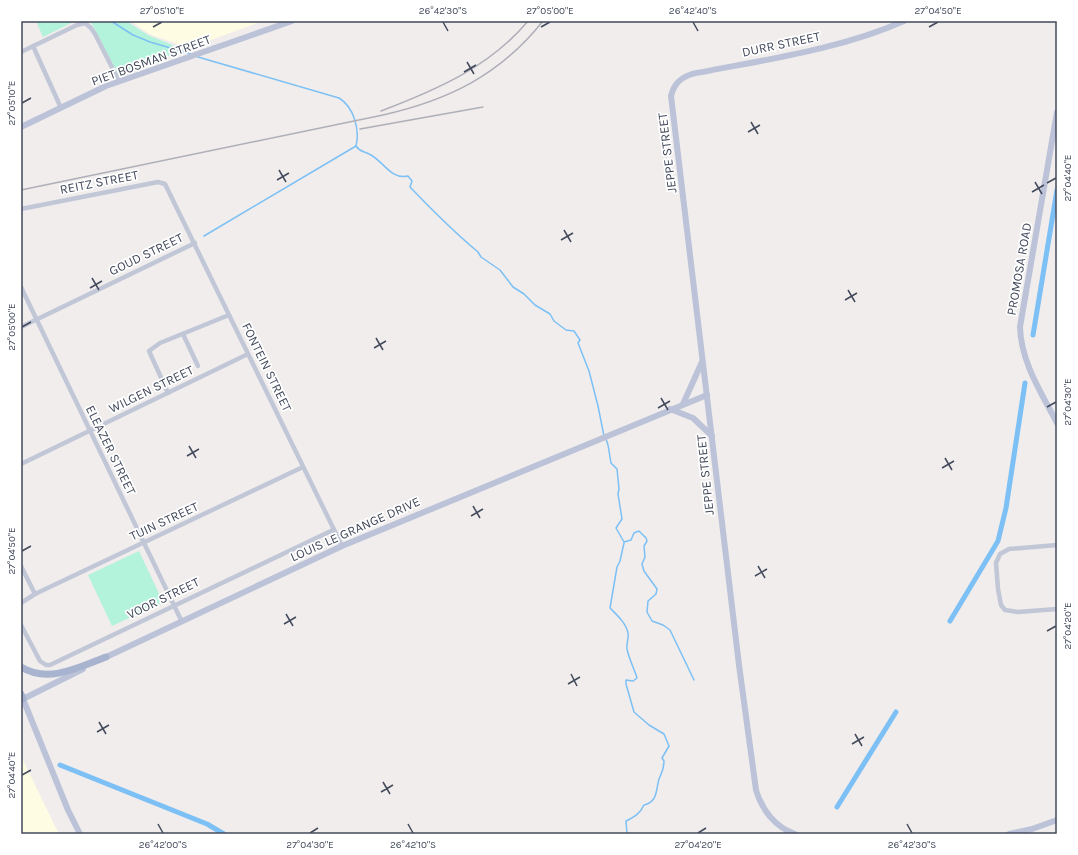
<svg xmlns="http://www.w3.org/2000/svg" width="1078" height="855" font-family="Karla,sans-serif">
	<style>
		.commercial { fill: #fefce2 }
		.green { fill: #b4f3db }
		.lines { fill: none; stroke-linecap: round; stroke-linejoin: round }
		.stream { stroke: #7cc0f5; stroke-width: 1.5 }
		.canal { stroke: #7cc0f5; stroke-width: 5 }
		.street { stroke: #c1c7d6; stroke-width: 4.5 }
		.secondary { stroke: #bcc3d8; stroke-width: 6 }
		.primary { stroke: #a8b3cf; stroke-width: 7 }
		.rail { stroke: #aeafb8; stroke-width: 1.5 }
		.ticks { fill: none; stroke: #434a5c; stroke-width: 1.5 }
		.labels { text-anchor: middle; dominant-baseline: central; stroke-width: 3.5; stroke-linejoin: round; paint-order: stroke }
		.street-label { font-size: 13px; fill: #434a5c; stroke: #fff }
		.neatline { fill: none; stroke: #434a5c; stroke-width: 1.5 }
		.ticks-label { font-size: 10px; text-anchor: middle; fill: #434a5c }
	</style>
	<rect width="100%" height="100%" fill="#f0edec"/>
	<!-- commercial -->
	<g class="commercial">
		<polygon points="131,21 263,21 189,48 149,34"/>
		<polygon points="21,756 59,834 21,834"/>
	</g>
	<!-- green -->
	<g class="green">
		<polygon points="36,21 75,21 43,37"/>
		<polygon points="89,21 126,21 148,35 185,50 118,74 92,24"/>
		<polygon points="139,551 163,602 112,626 88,575"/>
	</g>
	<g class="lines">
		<!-- stream -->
		<g class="stream">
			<polyline points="111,21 133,35 150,42 191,54"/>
			<path d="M198 57 339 98C354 107 360 130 356 146L204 236"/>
			<path d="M356 146C360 152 363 151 369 154 383 160 390 180 408 176L412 181 410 187C432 210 454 232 478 252L481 257 500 270 513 287 524 294 535 305 550 314 554 321 566 330 574 331 580 340 578 343 589 371 598 406 604 436"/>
			<polyline points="606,439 608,445 611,463 617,469 619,489 618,494 622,519 616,528 624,542 631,540 634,533 639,531 646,538 647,541 644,546 645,557 642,564 644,571 657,589 656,594 648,601 647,612 652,621 663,625 670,630 694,680"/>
			<path d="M624 543 620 561 617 567 610 608C617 615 626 623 628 633 629 639 626 644 627 649 629 659 634 668 637 678L633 681 626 680V684L634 712 649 725 664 734 669 746 662 758 664 761C664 769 662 772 659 779 656 789 658 802 644 805 640 814 634 817 626 821L627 834"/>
		</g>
		<!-- canal -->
		<g class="canal">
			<polyline points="1033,335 1057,190"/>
			<polyline points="950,621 998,541 1006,508 1025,383"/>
			<polyline points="60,765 207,824 224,834"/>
			<polyline points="837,807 896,712"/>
		</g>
		<!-- street -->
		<g class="street">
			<polyline points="33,46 61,108"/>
			<polyline points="21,52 77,25 85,23 91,28 95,34 119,81"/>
			<polyline points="21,209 158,182 165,184 342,546"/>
			<polyline points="21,287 182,622"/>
			<polyline points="21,327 195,243"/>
			<polyline points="183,334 198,366"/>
			<polyline points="168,393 149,351 160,343 229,315"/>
			<polyline points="21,464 248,354"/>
			<polyline points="1057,545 1009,549 1000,554 996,563 998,589 1001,605 1005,610 1018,612 1057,609"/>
			<polyline points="21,566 35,594 303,467"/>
			<polyline points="21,603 35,594"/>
			<polyline points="21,625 40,661 46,665 50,665 333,530"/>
		</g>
		<!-- secondary -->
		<g class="secondary">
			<path d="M1057 112 1020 327C1021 362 1041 392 1057 423"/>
			<polyline points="21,127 106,86 292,21"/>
			<polyline points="683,404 702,362"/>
			<polyline points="670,409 693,418 712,436"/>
			<polyline points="102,659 342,546 707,395"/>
			<polyline points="80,834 68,810 23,699 83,669"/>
			<path d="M795 834C775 827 762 810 756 790L739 665 671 96C674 84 680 78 692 74 762 60 839 50 904 21"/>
			<polyline points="1009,834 1032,829 1057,820"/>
		</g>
		<!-- primary -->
		<g class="primary">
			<path d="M21 667C49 684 79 667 106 657"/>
			<polyline points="21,694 23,699 21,700"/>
		</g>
		<!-- rail -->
		<g class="rail">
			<path d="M381 111C436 90 490 67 528 21"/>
			<polyline points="360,129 483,107"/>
			<path d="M21 190 383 115C449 100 500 75 543 21"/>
		</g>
	</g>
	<!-- ticks -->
	<path class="ticks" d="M443 22 448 31M693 22 698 31M153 27 162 22M541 27 550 22M929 27 938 22M467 62 474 74M464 72 476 65M22 103 31 98M751 122 758 134M748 132 760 125M279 170 286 182M277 180 289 173M1035 182 1042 194M1047 183 1056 178M1032 192 1044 185M564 230 571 242M561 240 573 233M92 278 99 290M90 288 102 281M848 290 855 302M845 300 857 293M22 327 31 322M376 338 383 350M374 348 386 341M661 398 668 410M1047 407 1056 402M658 408 670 401M189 446 196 458M187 456 199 449M945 458 952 470M942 468 954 461M473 506 480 518M471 516 483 509M22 551 31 546M758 566 765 578M755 576 767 569M286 614 293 626M284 624 296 617M1047 631 1056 626M571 674 577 686M568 684 580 677M99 722 106 734M97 732 109 725M855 734 862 746M852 744 864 737M22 775 31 770M383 782 390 794M381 792 393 785M158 824 163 833M408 824 413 833M907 824 912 833M310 833 318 828M698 833 706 828"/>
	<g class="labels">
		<!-- street labels -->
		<g class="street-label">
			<text transform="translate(781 44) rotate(-12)">DURR STREET</text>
			<text transform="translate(151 60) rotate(-20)">PIET BOSMAN STREET</text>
			<text transform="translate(667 153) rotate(-97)">JEPPE STREET</text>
			<text transform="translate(99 182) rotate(-11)">REITZ STREET</text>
			<text transform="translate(146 254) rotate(-26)">GOUD STREET</text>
			<text transform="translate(1019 269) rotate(-80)">PROMOSA ROAD</text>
			<text transform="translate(267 367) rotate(64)">FONTEIN STREET</text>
			<text transform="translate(151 389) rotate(-26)">WILGEN STREET</text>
			<text transform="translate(111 450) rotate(64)">ELEAZER STREET</text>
			<text transform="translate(705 475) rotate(-96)">JEPPE STREET</text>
			<text transform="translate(164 521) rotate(-25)">TUIN STREET</text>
			<text transform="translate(355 529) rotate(-24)">LOUIS LE GRANGE DRIVE</text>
			<text transform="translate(163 598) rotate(-26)">VOOR STREET</text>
		</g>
	</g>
	<!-- border -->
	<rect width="1078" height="855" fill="none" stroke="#ffffff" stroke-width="44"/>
	<rect x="22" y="22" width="1034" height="811" class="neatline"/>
	<g class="ticks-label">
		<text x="162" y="14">27°05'10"E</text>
		<text x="443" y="14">26°42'30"S</text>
		<text x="550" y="14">27°05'00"E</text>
		<text x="693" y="14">26°42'40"S</text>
		<text x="938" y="14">27°04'50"E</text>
		<text transform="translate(11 103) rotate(-90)" y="4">27°05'10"E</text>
		<text transform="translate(1067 178) rotate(-90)" y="4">27°04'40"E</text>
		<text transform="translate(11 327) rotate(-90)" y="4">27°05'00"E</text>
		<text transform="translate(1067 402) rotate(-90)" y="4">27°04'30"E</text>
		<text transform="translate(11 551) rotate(-90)" y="4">27°04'50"E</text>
		<text transform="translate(1067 626) rotate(-90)" y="4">27°04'20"E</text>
		<text transform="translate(11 775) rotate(-90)" y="4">27°04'40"E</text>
		<text x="163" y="848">26°42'00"S</text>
		<text x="310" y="848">27°04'30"E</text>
		<text x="413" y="848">26°42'10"S</text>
		<text x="698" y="848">27°04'20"E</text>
		<text x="912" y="848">26°42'30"S</text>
	</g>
</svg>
